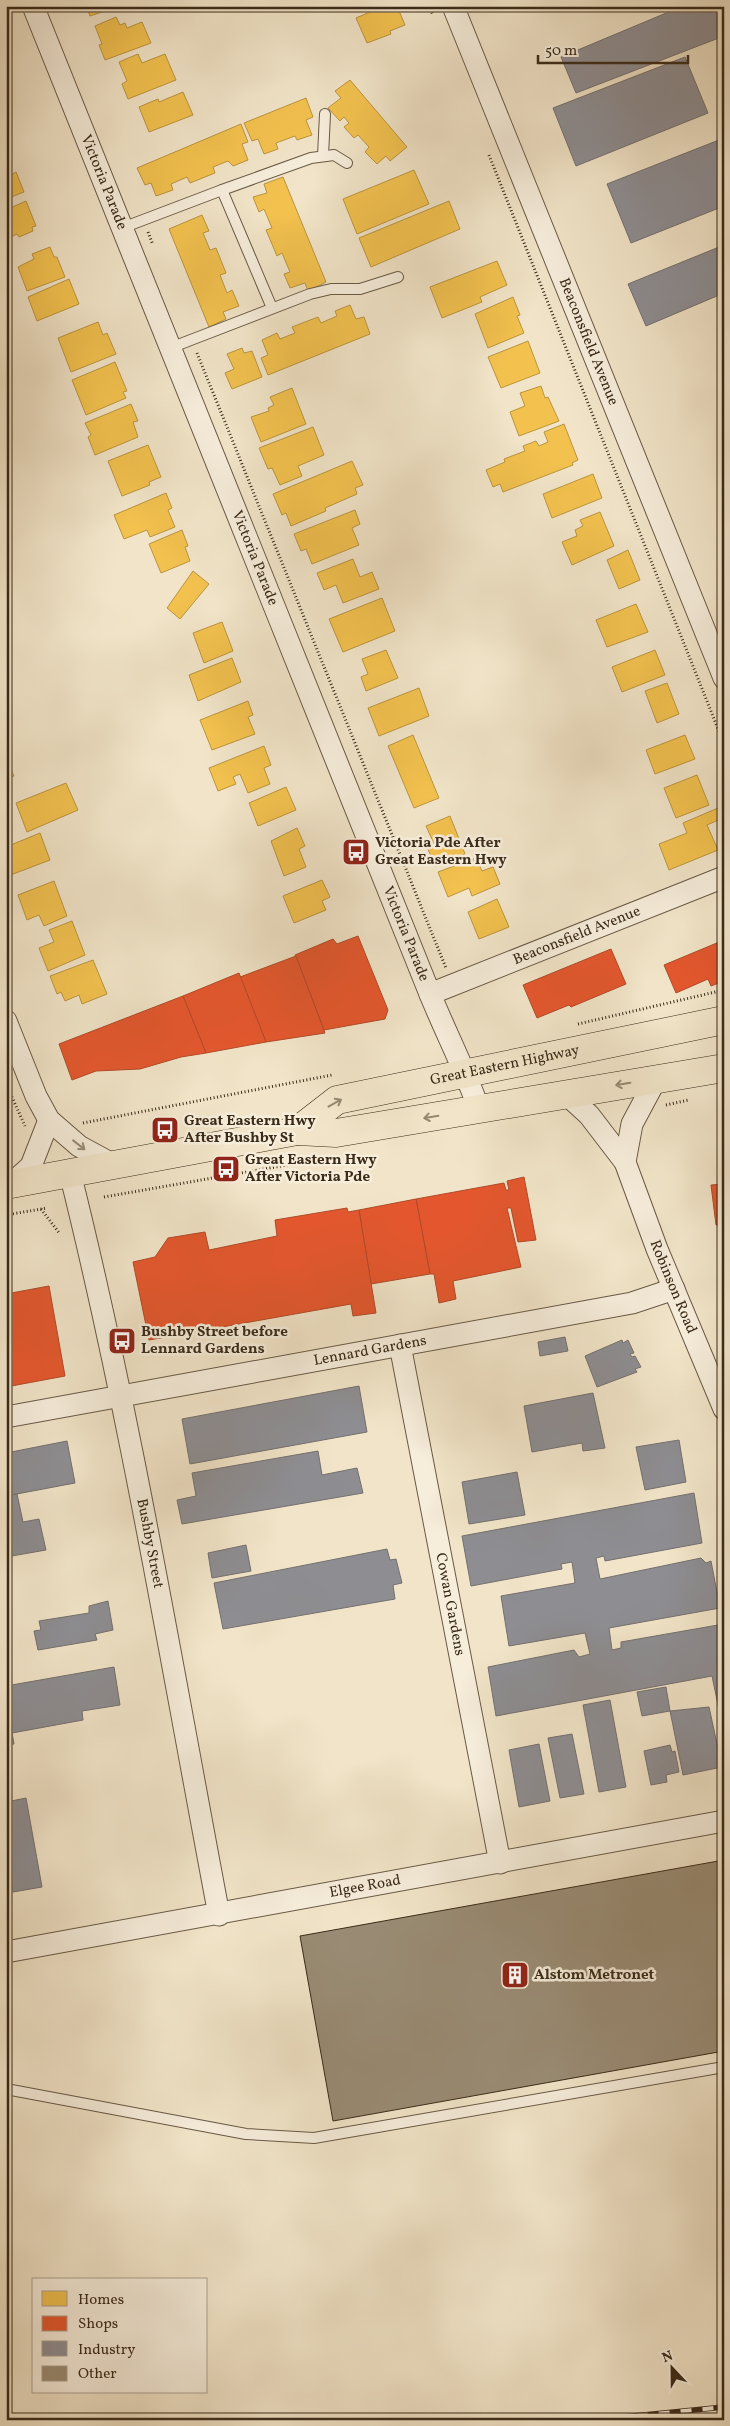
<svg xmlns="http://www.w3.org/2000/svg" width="730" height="2426" font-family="Vollkorn,serif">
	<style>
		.homes { fill: #f2c14e; stroke: #bb943e }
		.shops { fill: #e4572e; stroke: #b14a28 }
		.industry { fill: #8d8d92; stroke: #74706e }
		.building { fill: #998b74; stroke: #3a2b19 }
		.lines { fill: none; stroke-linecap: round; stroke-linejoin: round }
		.lane-casing { stroke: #685945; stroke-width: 12 }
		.street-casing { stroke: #685945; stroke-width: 23 }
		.highway-casing { stroke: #3a2b19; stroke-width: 29 }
		.path { stroke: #3a2b19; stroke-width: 3; stroke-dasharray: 1 2.5; stroke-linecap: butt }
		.lane { stroke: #f6eddb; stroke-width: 10 }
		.street { stroke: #f6eddb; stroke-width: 21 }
		.highway { stroke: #f1e4c8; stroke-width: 28 }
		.rail-casing { stroke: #3a2b19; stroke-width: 5.5 }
		.rail { stroke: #f6eddb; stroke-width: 4; stroke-dasharray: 11; stroke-linecap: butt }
		.oneway { stroke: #968870 }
		.oneway2 { stroke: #988c7a }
		.labels { text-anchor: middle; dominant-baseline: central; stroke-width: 5; stroke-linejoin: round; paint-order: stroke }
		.street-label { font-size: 15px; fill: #3a2b19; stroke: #f6eddb }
		.poi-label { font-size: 15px; font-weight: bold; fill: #3a2b19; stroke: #f6eddb; text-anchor: start }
	</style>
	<rect width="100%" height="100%" fill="#f1e4c8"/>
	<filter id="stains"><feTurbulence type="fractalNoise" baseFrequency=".004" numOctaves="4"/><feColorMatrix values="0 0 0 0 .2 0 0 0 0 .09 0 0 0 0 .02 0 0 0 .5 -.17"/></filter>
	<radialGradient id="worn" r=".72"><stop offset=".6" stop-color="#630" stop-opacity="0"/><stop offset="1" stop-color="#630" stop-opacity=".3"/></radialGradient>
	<!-- homes -->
	<g class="homes">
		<polygon points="86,6 103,6 105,11 90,16"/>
		<polygon points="384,6 397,6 405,25 390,31 391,34 367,43 356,18"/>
		<polygon points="116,17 120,25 125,23 127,28 142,22 151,43 105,60 99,45 102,44 95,26"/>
		<polygon points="138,54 142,63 165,54 176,80 128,99 122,84 127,81 119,62"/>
		<polygon points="350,80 407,147 390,161 386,156 377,164 365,152 369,147 358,135 354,138 344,127 349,123 344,117 340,121 328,108 341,98 335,91"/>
		<polygon points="183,92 193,115 149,132 139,107 158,99 159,102"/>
		<polygon points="306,98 313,117 306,120 312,135 297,140 295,136 276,143 278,149 264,154 258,139 252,141 244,123"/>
		<polygon points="241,124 248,142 242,144 248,160 233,166 228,161 213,167 215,173 190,183 187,177 171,184 173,190 156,196 151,183 145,185 137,168"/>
		<polygon points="6,170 11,175 16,172 24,192 6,199"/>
		<polygon points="414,170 429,204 357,234 343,199"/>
		<polygon points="283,177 326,282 308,291 305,283 290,288 284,274 290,272 282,253 277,256 266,230 272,228 264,209 259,212 253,197 267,193 264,184"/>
		<polygon points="26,201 36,226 32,227 33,231 19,237 17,234 6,239 6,210"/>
		<polygon points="449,201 460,229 371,267 359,238"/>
		<polygon points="202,215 209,231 203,233 210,250 216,248 226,273 220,275 227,293 232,290 239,306 223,312 226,319 209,327 169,229"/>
		<polygon points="50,247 54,257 57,257 65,277 27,291 18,267 34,259 32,254"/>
		<polygon points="497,261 507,285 480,297 482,302 442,318 430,287"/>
		<polygon points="69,279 79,304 37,321 28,297"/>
		<polygon points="513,297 520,315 517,316 524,333 488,348 475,314"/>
		<polygon points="350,305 356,319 364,317 370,334 268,375 261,358 268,355 262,340 277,333 280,339 295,333 292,327 318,317 321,323 337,316 335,311"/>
		<polygon points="98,322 103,335 107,333 116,354 71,372 58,338"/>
		<polygon points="528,341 540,373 501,388 488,357"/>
		<polygon points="242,348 244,353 252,351 262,377 232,389 225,373 234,369 227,354"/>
		<polygon points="115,362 127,391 123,392 126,398 86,415 72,380"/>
		<polygon points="541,386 545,398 548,397 559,421 519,436 510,412 525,406 520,393"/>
		<polygon points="292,388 306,424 261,442 251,417 269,411 268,408 274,405 270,397"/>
		<polygon points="131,404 138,421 133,422 138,437 95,455 88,437 91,435 85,423"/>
		<polygon points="564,424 578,460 572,463 573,465 503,492 500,484 493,487 486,470 505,462 504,459 525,451 523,446 536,441 539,446 548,442 544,432"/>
		<polygon points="313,427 324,455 298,466 302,476 280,485 272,468 268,469 259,448"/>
		<polygon points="148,445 161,477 149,482 150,485 122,496 108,461"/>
		<polygon points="352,461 363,485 355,488 357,494 325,508 326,511 291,526 286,513 282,515 273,494"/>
		<polygon points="593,474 602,498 552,518 543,494"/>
		<polygon points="166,493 172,508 168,510 175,527 150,537 147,530 124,539 114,515"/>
		<polygon points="355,510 360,524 352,528 359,545 312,564 306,549 301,551 294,534"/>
		<polygon points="600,512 614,546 572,565 562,542 577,536 575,530 583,526 580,520"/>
		<polygon points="182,530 188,546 185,547 190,561 161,573 149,544"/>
		<polygon points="628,550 640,580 619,589 607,560"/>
		<polygon points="353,559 360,577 372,572 379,589 343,603 336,585 324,590 317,573"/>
		<polygon points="193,571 209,584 180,619 167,608"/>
		<polygon points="382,598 395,631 343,652 329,619"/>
		<polygon points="636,604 648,632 607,647 596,620"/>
		<polygon points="222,622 233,651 204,663 193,633"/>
		<polygon points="386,650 398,678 366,691 361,677 368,674 362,659"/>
		<polygon points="655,650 665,675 622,692 612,667"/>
		<polygon points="232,658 241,682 198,701 189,675"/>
		<polygon points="667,683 679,714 657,723 645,691"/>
		<polygon points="419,688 429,716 379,736 368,708"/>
		<polygon points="248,701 253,715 248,717 255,734 212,750 200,720"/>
		<polygon points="413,735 439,798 414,808 388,746"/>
		<polygon points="685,735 695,759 655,774 646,750"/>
		<polygon points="264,746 271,765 264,768 270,784 248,793 240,774 233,777 236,784 218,791 209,768"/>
		<polygon points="6,759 14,776 6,779"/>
		<polygon points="697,775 709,805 676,818 664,788"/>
		<polygon points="66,783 78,810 27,832 16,803"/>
		<polygon points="286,787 296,810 258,826 249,803"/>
		<polygon points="718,808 723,818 707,825 718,850 669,870 659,844 687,833 683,823"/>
		<polygon points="450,816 465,854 435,866 428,849 435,846 426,826"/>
		<polygon points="297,828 305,846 299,849 306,867 284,876 271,841"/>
		<polygon points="40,833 50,860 8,876 6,871 6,847"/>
		<polygon points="476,858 482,871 493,867 500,884 472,896 469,888 448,897 438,872"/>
		<polygon points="322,880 330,897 322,901 326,910 294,923 283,896"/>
		<polygon points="54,881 67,916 44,926 39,915 27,920 18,895"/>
		<polygon points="497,899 509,927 479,939 468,912"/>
		<polygon points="72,921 85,955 48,971 39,948 54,942 49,930"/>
		<polygon points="93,960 107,994 82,1004 79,995 65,1001 61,992 57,994 50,976"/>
	</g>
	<!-- shops -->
	<g class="shops">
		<polygon points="358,936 388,1010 385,1019 324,1030 295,955 333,939 337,944"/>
		<polygon points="724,940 724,981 711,986 708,979 676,993 664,965"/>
		<polygon points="611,949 626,984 571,1007 569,1005 537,1018 523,985"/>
		<polygon points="296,956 325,1033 266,1042 240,977"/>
		<polygon points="239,973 266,1042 206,1053 183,996"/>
		<polygon points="183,996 206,1053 181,1057 140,1069 96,1071 72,1080 59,1044"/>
		<polygon points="524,1177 536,1240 518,1242 511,1208 507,1208 521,1267 453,1281 456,1299 439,1303 434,1274 430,1274 416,1199 504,1183 506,1190 509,1190 507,1181"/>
		<polygon points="724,1184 724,1225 716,1225 711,1185"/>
		<polygon points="416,1199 430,1274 371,1284 359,1210"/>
		<polygon points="347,1208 348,1212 359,1210 376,1313 353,1316 351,1304 149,1340 133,1262 155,1257 168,1238 205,1232 209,1250 277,1236 275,1220"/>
		<polygon points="49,1286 65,1376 6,1387 6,1294"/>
	</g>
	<!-- industry -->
	<g class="industry">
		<polygon points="683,6 724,6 724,36 576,93 561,57"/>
		<polygon points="685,57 708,113 576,166 553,108"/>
		<polygon points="724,138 724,206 631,243 607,184"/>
		<polygon points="724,245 724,293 646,326 628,284"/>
		<polygon points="565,1337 568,1351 540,1356 538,1342"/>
		<polygon points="622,1340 623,1343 628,1340 634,1353 630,1354 632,1357 635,1356 641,1367 635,1369 637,1372 597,1387 585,1356"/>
		<polygon points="359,1386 367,1432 190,1464 182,1419"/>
		<polygon points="593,1393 605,1448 583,1451 582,1443 532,1452 524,1406"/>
		<polygon points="679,1440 686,1482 645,1490 636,1447"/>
		<polygon points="67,1441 75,1483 6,1496 6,1453"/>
		<polygon points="318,1451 322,1475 357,1468 363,1493 182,1524 177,1500 196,1496 192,1473"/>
		<polygon points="517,1472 525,1515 469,1524 462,1482"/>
		<polygon points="694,1493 702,1543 605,1561 604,1556 596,1558 600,1579 701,1558 706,1563 711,1561 720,1608 609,1628 612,1650 621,1648 621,1642 718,1625 718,1630 724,1629 724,1651 722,1651 724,1660 724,1734 712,1676 496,1716 488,1667 574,1650 579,1657 590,1654 585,1633 509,1646 501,1596 575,1583 572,1562 561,1564 562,1569 471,1586 462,1536"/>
		<polygon points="17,1494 23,1522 39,1519 46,1550 6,1557 6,1496"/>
		<polygon points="246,1545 251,1571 212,1578 208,1553"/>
		<polygon points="387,1549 390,1560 396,1559 402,1583 393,1585 395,1599 223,1629 214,1583"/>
		<polygon points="108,1601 113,1630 95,1634 97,1640 38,1650 34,1631 41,1630 39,1621 89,1613 89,1606"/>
		<polygon points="114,1667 120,1705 82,1711 83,1720 12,1733 14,1744 6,1745 6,1686"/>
		<polygon points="666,1687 670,1711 642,1716 637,1692"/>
		<polygon points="610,1700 626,1787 599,1792 583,1705"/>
		<polygon points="709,1707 722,1767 683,1775 670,1711"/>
		<polygon points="572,1734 584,1794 560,1798 548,1738"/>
		<polygon points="539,1744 550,1801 519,1807 509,1750"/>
		<polygon points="670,1745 672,1752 675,1751 679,1772 666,1775 667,1782 651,1785 644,1751"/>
		<polygon points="26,1798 42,1887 13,1892 11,1881 6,1882 6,1802"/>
	</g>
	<!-- building -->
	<g class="building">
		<polygon points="719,1233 724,1233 724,1254 721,1254"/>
		<polygon points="724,1860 724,2051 333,2121 300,1936"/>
	</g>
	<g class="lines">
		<defs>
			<g id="lane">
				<polyline points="323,156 325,114"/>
				<polyline points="222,190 311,158 334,155 347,163"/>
				<polyline points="122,228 222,190 272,308"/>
				<polyline points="170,348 310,294 331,289 360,289 398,277"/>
				<polyline points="6,2089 246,2134 314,2138 724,2067"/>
			</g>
			<g id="street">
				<path id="s1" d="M33 6 430 994C446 1033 465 1070 479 1109"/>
				<path id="s2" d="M453 6 724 678"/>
				<path id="s3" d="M430 994 724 877"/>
				<polyline points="6,1021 36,1096 49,1120 79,1146 114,1165"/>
				<path id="s4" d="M566 1094 589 1115 625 1162 657 1249 724 1409"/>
				<polyline points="625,1162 632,1124 656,1079"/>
				<path id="s5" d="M70 1173C131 1418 172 1667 219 1915"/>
				<polyline points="11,1184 31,1166 49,1120"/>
				<path id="s6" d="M400 1345 500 1863"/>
				<path id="s7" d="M6 1417 632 1303 674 1289"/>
				<path id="s8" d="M6 1952 724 1821"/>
			</g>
			<g id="highway">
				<path id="s9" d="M297 1131 337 1100 724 1020"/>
				<polyline points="6,1185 297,1131 336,1133 724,1068"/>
			</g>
		</defs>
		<!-- lane casing -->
		<use href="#lane" class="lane-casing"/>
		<!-- street casing -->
		<use href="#street" class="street-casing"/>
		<!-- highway casing -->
		<use href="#highway" class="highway-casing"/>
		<!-- path -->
		<g class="path">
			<polyline points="429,6 433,15"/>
			<polyline points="489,155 724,744"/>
			<polyline points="148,232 153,245"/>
			<polyline points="197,353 446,968"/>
			<polyline points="578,1024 724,990"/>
			<polyline points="6,1084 25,1126"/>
			<polyline points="666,1105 689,1100"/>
			<polyline points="83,1123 332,1075"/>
			<polyline points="104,1197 327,1158"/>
			<polyline points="41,1209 60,1234"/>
			<polyline points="6,1215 47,1208"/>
		</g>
		<!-- lane -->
		<use href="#lane" class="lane"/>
		<!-- street -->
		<use href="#street" class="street"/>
		<!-- highway -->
		<use href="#highway" class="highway"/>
		<defs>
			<g id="rail">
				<polyline points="593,2420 724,2407"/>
				<polyline points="720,2420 724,2419"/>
			</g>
		</defs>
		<!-- rail casing -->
		<use href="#rail" class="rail-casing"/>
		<!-- rail -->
		<use href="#rail" class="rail"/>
	</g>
	<!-- one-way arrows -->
	<defs><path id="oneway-shaft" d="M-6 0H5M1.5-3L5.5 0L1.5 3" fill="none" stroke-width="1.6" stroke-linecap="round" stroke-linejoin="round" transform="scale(1.25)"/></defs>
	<g class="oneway">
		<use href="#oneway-shaft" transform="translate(623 1084) rotate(170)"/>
		<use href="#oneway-shaft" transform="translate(335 1103) rotate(-29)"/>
		<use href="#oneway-shaft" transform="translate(431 1117) rotate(171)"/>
	</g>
	<use class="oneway2" href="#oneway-shaft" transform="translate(79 1145) rotate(38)"/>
	<!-- icons -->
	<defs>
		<symbol id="bus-square" viewBox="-11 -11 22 22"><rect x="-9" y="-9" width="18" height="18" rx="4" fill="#8f2418" stroke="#f6eddb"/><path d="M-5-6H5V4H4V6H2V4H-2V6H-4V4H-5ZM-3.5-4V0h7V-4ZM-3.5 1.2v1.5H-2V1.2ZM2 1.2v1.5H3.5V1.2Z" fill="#fff"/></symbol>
		<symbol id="building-square" viewBox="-11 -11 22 22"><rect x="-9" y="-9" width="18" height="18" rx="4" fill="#8f2418" stroke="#f6eddb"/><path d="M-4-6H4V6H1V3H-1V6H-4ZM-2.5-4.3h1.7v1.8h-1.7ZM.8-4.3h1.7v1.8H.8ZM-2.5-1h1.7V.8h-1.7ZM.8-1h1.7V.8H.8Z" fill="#fff"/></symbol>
	</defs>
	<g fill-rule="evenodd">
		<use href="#bus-square" x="340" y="836" width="32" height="32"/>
		<use href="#bus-square" x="149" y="1114" width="32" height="32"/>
		<use href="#bus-square" x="210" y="1153" width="32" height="32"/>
		<use href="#bus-square" x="106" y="1325" width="32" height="32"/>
		<use href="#building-square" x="499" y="1959" width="32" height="32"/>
	</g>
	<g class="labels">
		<!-- street labels -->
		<g class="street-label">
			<text stroke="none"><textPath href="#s1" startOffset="190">Victoria Parade</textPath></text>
			<text stroke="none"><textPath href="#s2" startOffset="362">Beaconsfield Avenue</textPath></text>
			<text stroke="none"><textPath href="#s1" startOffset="595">Victoria Parade</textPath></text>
			<text stroke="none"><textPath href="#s1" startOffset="1000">Victoria Parade</textPath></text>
			<text stroke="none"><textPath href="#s3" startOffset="158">Beaconsfield Avenue</textPath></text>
			<text stroke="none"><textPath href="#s9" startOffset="222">Great Eastern Highway</textPath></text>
			<text stroke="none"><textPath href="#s4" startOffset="224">Robinson Road</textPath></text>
			<text stroke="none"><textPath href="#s7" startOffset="370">Lennard Gardens</textPath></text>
			<text stroke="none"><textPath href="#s5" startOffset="379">Bushby Street</textPath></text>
			<text stroke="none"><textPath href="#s6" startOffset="264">Cowan Gardens</textPath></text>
			<text stroke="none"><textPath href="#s8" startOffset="365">Elgee Road</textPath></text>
		</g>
		<!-- poi labels -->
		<g class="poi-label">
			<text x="375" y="843">Victoria Pde After<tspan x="375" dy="17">Great Eastern Hwy</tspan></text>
			<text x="184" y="1121">Great Eastern Hwy<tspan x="184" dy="17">After Bushby St</tspan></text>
			<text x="245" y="1160">Great Eastern Hwy<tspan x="245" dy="17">After Victoria Pde</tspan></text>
			<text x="141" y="1332">Bushby Street before<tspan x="141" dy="17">Lennard Gardens</tspan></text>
			<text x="534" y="1975">Alstom Metronet</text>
		</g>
	</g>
	<!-- margin -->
	<rect width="730" height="2426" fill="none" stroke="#f1e4c8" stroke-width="25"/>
	<rect x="8" y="8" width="715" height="2411" fill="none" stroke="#3a2b19" stroke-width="2.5"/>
	<rect x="12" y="12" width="705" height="2401" fill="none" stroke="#3a2b19"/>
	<!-- legend -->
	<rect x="32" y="2278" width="175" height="115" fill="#f6eddb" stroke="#ab9f8d"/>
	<rect x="42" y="2291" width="25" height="15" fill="#f2c14e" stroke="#ab9f8d"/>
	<text x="78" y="2304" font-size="15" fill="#3a2b19">Homes</text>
	<rect x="42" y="2316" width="25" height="15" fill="#e4572e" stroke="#ab9f8d"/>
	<text x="78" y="2328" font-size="15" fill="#3a2b19">Shops</text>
	<rect x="42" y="2341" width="25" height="15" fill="#8d8d92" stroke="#ab9f8d"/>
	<text x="78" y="2354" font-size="15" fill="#3a2b19">Industry</text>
	<rect x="42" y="2366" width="25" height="15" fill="#998b74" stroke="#ab9f8d"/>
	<text x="78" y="2378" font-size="15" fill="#3a2b19">Other</text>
	<!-- north arrow -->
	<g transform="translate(672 2368) rotate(338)" stroke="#f6eddb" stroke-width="4" paint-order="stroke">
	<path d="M0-4L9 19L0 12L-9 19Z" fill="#3a2b19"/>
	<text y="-8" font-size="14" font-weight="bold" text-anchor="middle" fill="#3a2b19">N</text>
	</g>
	<!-- scale -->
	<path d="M538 55v8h150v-8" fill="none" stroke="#3a2b19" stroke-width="2.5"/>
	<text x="545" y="55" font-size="15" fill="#3a2b19" stroke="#f6eddb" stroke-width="4" paint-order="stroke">50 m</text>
	<rect width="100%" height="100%" filter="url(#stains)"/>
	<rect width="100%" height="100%" fill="url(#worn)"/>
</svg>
